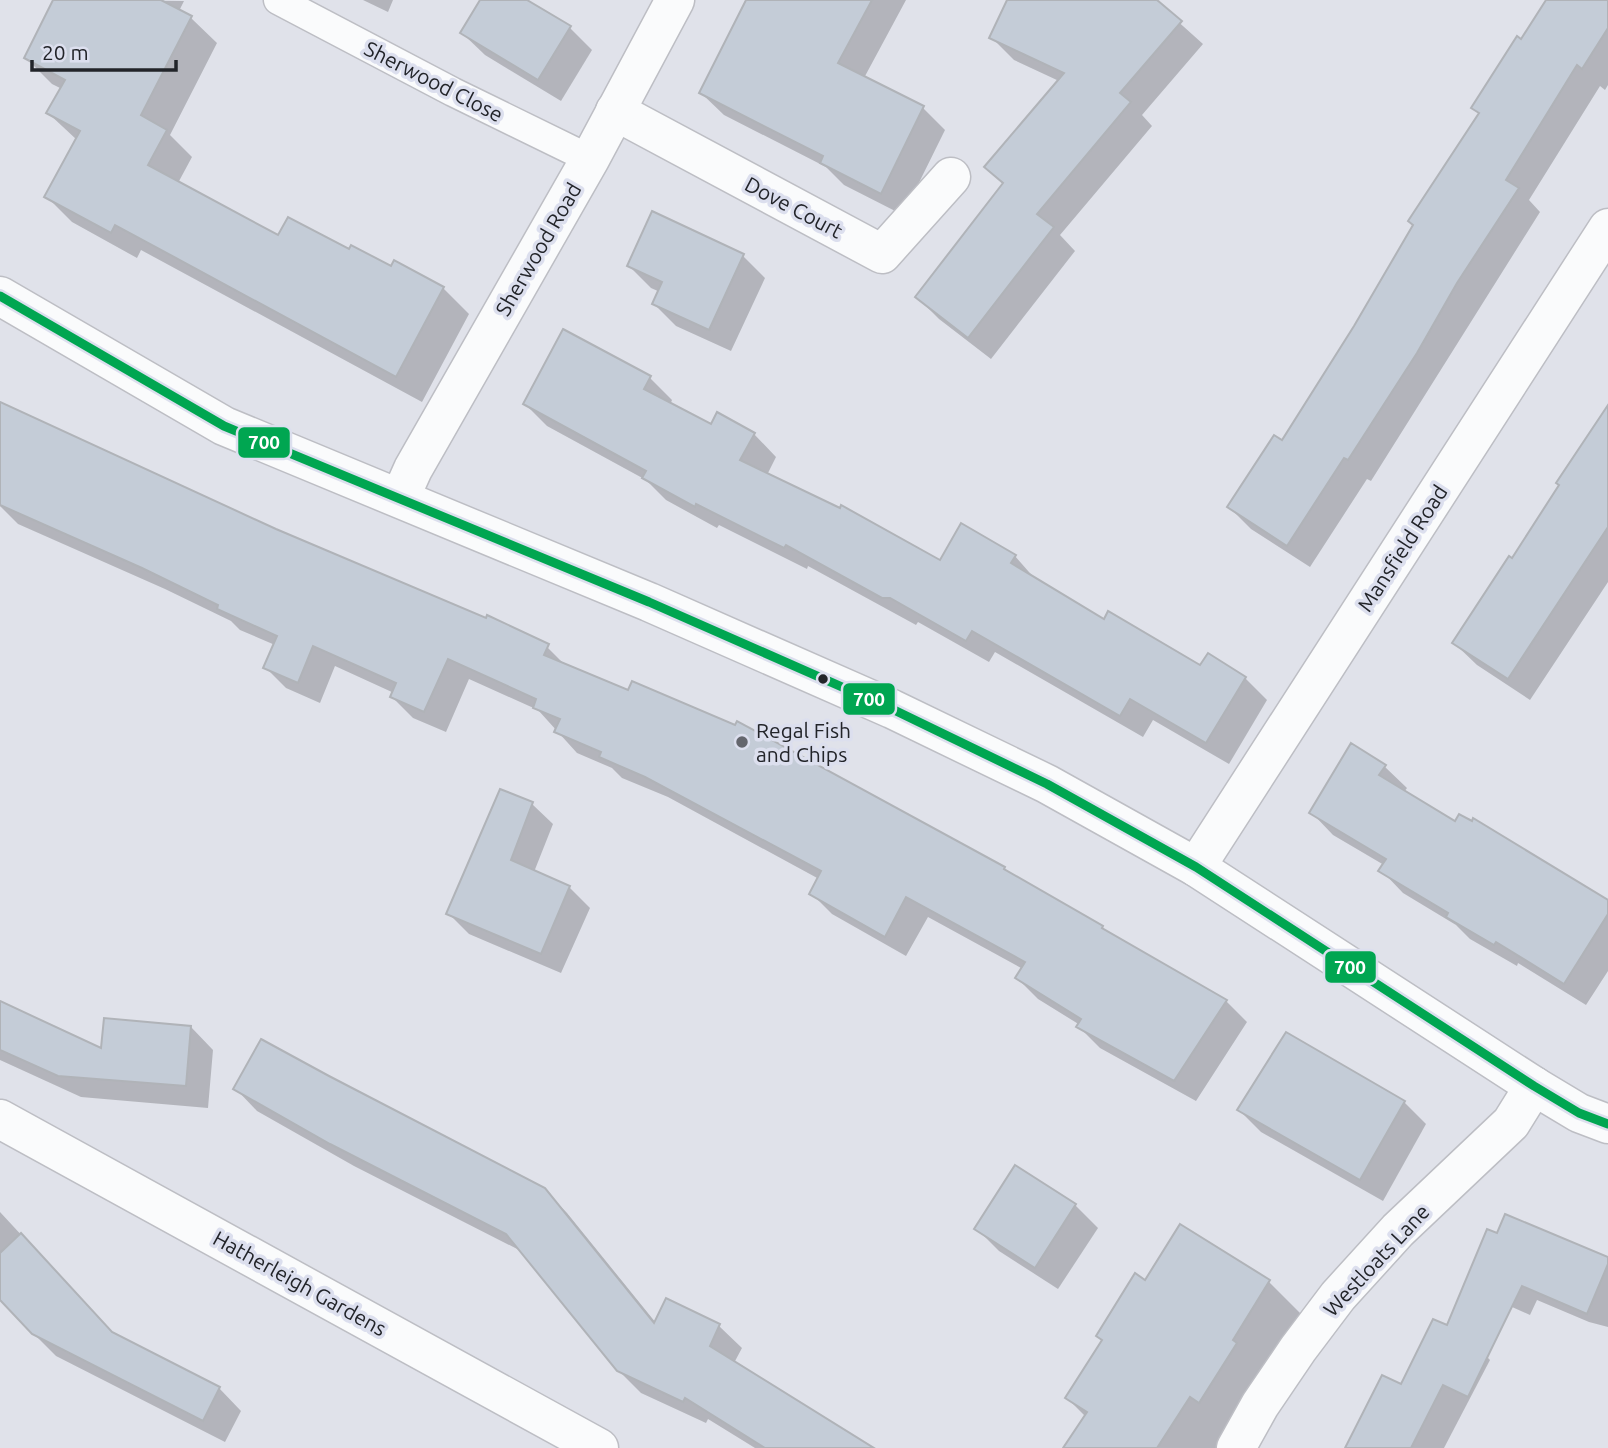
<svg xmlns="http://www.w3.org/2000/svg" width="1608" height="1448" font-family="Ubuntu,sans-serif">
	<style>
		.shadow { fill: #0003 }
		.building { fill: #c4ccd7; stroke: #b0b3b8; stroke-width: 2 }
		.lines { fill: none; stroke-linecap: round; stroke-linejoin: round }
		.lane-casing { stroke: #bdbec4; stroke-width: 31 }
		.street-casing { stroke: #bdbec4; stroke-width: 41 }
		.secondary-casing { stroke: #bdbec4; stroke-width: 41 }
		.lane { stroke: #fafbfc; stroke-width: 28 }
		.street { stroke: #fafbfc; stroke-width: 38 }
		.secondary { stroke: #fafbfc; stroke-width: 38 }
		.bus-1-casing { stroke: #dcdfee; stroke-width: 14 }
		.bus-1 { stroke: #00a651; stroke-width: 9 }
		.bus-dot { fill: #222429; stroke: #dcdfee; stroke-width: 2.5 }
		.poi-dot { fill: #64666d; stroke: #dcdfee; stroke-width: 2.5 }
		.labels { text-anchor: middle; dominant-baseline: central; stroke-width: 7; stroke-linejoin: round; paint-order: stroke }
		.street-label { font-size: 21px; fill: #222429; stroke: #dcdfee }
		.poi-label { font-size: 21px; fill: #222429; stroke: #dcdfee; text-anchor: start }
		.line-badge { stroke: #dcdfee; stroke-width: 2.5 }
		.badge-label { font-size: 19px; text-anchor: middle; font-weight: bold; fill: #fff }
	</style>
	<rect width="100%" height="100%" fill="#e0e2ea"/>
	<!-- shadow -->
	<g class="shadow">
		<polygon points="55,0 184,1 179,11 191,18 217,43 170,135 192,157 178,183 279,238 349,251 443,288 469,314 422,402 141,250 137,258 72,222 46,196 77,140 48,113 62,89 52,84 26,58"/>
		<polygon points="363,0 393,0 388,12"/>
		<polygon points="482,0 523,0 570,28 592,50 561,101 485,55 462,33"/>
		<polygon points="792,0 906,0 864,78 923,108 945,130 903,215 844,185 826,167 724,115 701,93"/>
		<polygon points="1009,0 1154,0 1203,44 1142,115 1152,126 1060,235 1075,251 991,359 939,319 917,297 1004,185 987,167 1059,81 1014,60 991,37"/>
		<polygon points="1548,0 1608,0 1608,85 1605,90 1600,86 1529,200 1540,212 1371,481 1367,479 1310,567 1251,529 1229,507 1282,442 1356,327 1480,115 1473,108"/>
		<polygon points="743,256 765,278 731,351 676,326 654,304 660,292 651,288 629,266"/>
		<polygon points="563,331 650,378 672,400 670,405 712,427 754,434 776,457 767,475 941,562 1015,556 1036,580 1104,621 1201,668 1245,678 1267,700 1229,764 1153,720 1143,737 995,652 989,662 918,622 916,625 808,566 807,569 719,525 717,528 666,500 646,480 547,426 525,404"/>
		<polygon points="0,402 228,510 543,643 564,664 629,693 736,727 738,723 1004,869 1010,874 1102,928 1108,933 1226,1001 1247,1022 1196,1101 1100,1048 1079,1027 1080,1025 1038,999 1017,978 1023,969 928,917 906,956 832,914 811,893 819,879 668,797 622,778 612,768 577,753 538,710 469,679 446,732 413,718 392,697 394,693 335,666 320,703 286,688 265,667 275,645 240,630 231,621 165,589 18,524 0,506"/>
		<polygon points="1608,408 1608,582 1530,700 1477,665 1454,643 1512,560"/>
		<polygon points="1384,766 1407,788 1404,792 1455,824 1472,824 1608,902 1608,971 1586,1005 1518,963 1517,966 1470,939 1456,925 1403,893 1381,870 1384,865 1333,835 1311,812"/>
		<polygon points="532,804 553,824 534,872 569,887 590,908 561,973 469,934 448,913"/>
		<polygon points="0,1003 103,1050 191,1027 213,1050 208,1108 81,1097 0,1060"/>
		<polygon points="235,1088 544,1190 567,1213 656,1323 667,1300 719,1326 742,1348 734,1363 869,1448 755,1448 708,1419 706,1423 641,1393 618,1370 523,1252 354,1166 257,1111"/>
		<polygon points="1404,1102 1426,1124 1383,1201 1261,1132 1239,1110"/>
		<polygon points="1015,1167 1075,1205 1098,1228 1058,1289 999,1251 976,1228"/>
		<polygon points="0,1212 114,1335 219,1388 241,1411 225,1442 56,1356 33,1333 0,1298"/>
		<polygon points="1181,1226 1269,1282 1315,1328 1232,1448 1065,1448 1086,1417 1067,1398 1103,1341 1098,1336 1146,1282"/>
		<polygon points="1608,1259 1608,1327 1589,1322 1537,1300 1530,1315 1483,1294"/>
		<polygon points="1468,1337 1490,1360 1444,1448 1347,1448 1401,1386"/>
	</g>
	<!-- building -->
	<g class="building">
		<polygon points="53,0 161,0 192,16 141,115 167,130 148,165 278,235 288,217 349,249 351,245 391,266 394,260 444,287 396,377 115,225 111,233 44,197 80,131 46,113 65,80 24,58"/>
		<polygon points="480,0 527,0 571,26 538,80 460,33"/>
		<polygon points="746,0 872,0 838,63 924,106 881,194 820,163 823,156 699,93"/>
		<polygon points="1007,0 1157,0 1182,21 1120,93 1131,102 1037,214 1054,227 968,338 915,297 1003,183 984,167 1064,73 989,38"/>
		<polygon points="1546,0 1608,0 1608,28 1582,69 1577,65 1506,180 1519,188 1457,283 1417,353 1348,460 1344,458 1287,546 1227,507 1274,435 1282,440 1354,326 1413,225 1408,221 1479,113 1471,108 1517,36 1521,39"/>
		<polygon points="652,211 744,254 709,330 652,304 662,282 627,266"/>
		<polygon points="563,329 651,376 644,389 711,424 717,412 755,433 740,460 840,508 841,505 940,560 961,523 1016,555 1011,563 1104,619 1108,611 1200,665 1208,653 1246,677 1206,743 1130,699 1120,716 972,631 966,641 890,598 882,598 786,545 784,548 696,504 695,507 642,478 646,471 523,404"/>
		<polygon points="0,402 276,529 486,618 487,615 549,644 544,655 628,690 632,681 735,725 737,721 1005,867 1004,869 1103,926 1102,928 1227,1000 1174,1081 1076,1027 1081,1019 1015,978 1025,962 906,897 885,937 809,894 821,871 645,777 599,757 601,752 554,732 560,719 533,708 536,699 448,659 424,712 390,697 396,683 313,646 298,683 263,668 277,636 217,609 218,605 142,568 0,505"/>
		<polygon points="1608,405 1608,527 1508,679 1452,643 1509,556 1512,558 1559,485 1556,483"/>
		<polygon points="1351,743 1386,765 1379,775 1455,821 1459,814 1472,821 1473,818 1608,900 1608,914 1564,984 1496,942 1494,945 1446,917 1448,913 1378,871 1386,859 1309,813"/>
		<polygon points="500,789 533,802 511,860 570,886 541,954 446,914"/>
		<polygon points="0,1001 101,1048 104,1018 191,1026 186,1086 58,1076 0,1050"/>
		<polygon points="1286,1032 1405,1101 1360,1180 1237,1110"/>
		<polygon points="261,1039 329,1076 545,1188 654,1323 666,1298 720,1324 710,1346 874,1448 765,1448 685,1398 683,1402 617,1371 506,1234 330,1144 233,1089"/>
		<polygon points="1015,1165 1076,1204 1035,1268 974,1229"/>
		<polygon points="1505,1214 1608,1257 1608,1264 1587,1314 1522,1286 1468,1397 1443,1385 1411,1448 1345,1448 1382,1375 1401,1384 1433,1319 1447,1325 1487,1229 1497,1233"/>
		<polygon points="1180,1224 1270,1280 1233,1340 1237,1343 1199,1403 1190,1397 1157,1448 1063,1448 1087,1412 1065,1398 1102,1340 1096,1336 1135,1273 1145,1280"/>
		<polygon points="21,1233 112,1332 220,1387 203,1421 32,1334 0,1300 0,1253"/>
	</g>
	<g class="lines">
		<defs>
			<polyline id="lane" points="278,0 453,92 590,159"/>
			<g id="street">
				<polyline points="615,111 882,254 951,177"/>
				<polyline points="400,498 413,469 590,159 675,0"/>
				<polyline points="1196,867 1608,228"/>
				<polyline points="0,1119 599,1448"/>
				<polyline points="1236,1448 1260,1405 1298,1349 1338,1296 1398,1230 1511,1123 1534,1086"/>
			</g>
			<polyline id="secondary" points="0,296 224,426 649,602 892,709 1047,784 1196,867 1534,1086 1579,1113 1608,1124"/>
		</defs>
		<!-- lane casing -->
		<use href="#lane" class="lane-casing"/>
		<!-- street casing -->
		<use href="#street" class="street-casing"/>
		<!-- secondary casing -->
		<use href="#secondary" class="secondary-casing"/>
		<!-- lane -->
		<use href="#lane" class="lane"/>
		<!-- street -->
		<use href="#street" class="street"/>
		<!-- secondary -->
		<use href="#secondary" class="secondary"/>
		<defs>
			<polyline id="bus-1" points="0,296 224,426 649,602 892,709 1047,784 1196,867 1534,1086 1579,1113 1608,1124"/>
		</defs>
		<!-- bus-1 casing -->
		<use href="#bus-1" class="bus-1-casing"/>
		<!-- bus-1 -->
		<use href="#bus-1" class="bus-1"/>
	</g>
	<!-- markers -->
	<circle class="bus-dot" cx="823" cy="679" r="6"/>
	<circle class="poi-dot" cx="742" cy="742" r="7"/>
	<g class="labels">
		<!-- street labels -->
		<g class="street-label">
			<text transform="translate(434 81) rotate(27)">Sherwood Close</text>
			<text transform="translate(794 207) rotate(28)">Dove Court</text>
			<text transform="translate(538 249) rotate(-60)">Sherwood Road</text>
			<text transform="translate(1402 548) rotate(-57)">Mansfield Road</text>
			<text transform="translate(1376 1260) rotate(-47)">Westloats Lane</text>
			<text transform="translate(300 1283) rotate(29)">Hatherleigh Gardens</text>
		</g>
		<!-- poi labels -->
		<g class="poi-label">
			<text x="756" y="730">Regal Fish<tspan x="756" dy="24">and Chips</tspan></text>
		</g>
	</g>
	<g class="line-badge">
		<rect x="237" y="426" width="54" height="33" rx="7" fill="#00a651"/>
		<rect x="842" y="682" width="54" height="34" rx="7" fill="#00a651"/>
		<rect x="1324" y="950" width="53" height="34" rx="7" fill="#00a651"/>
	</g>
	<g class="badge-label">
		<text x="264" y="449">700</text>
		<text x="869" y="706">700</text>
		<text x="1350" y="974">700</text>
	</g>
	<!-- scale -->
	<path d="M32 60v10h144v-10" fill="none" stroke="#222429" stroke-width="3.5"/>
	<text x="42" y="60" font-size="21" fill="#222429" stroke="#dcdfee" stroke-width="5" paint-order="stroke">20 m</text>
</svg>
